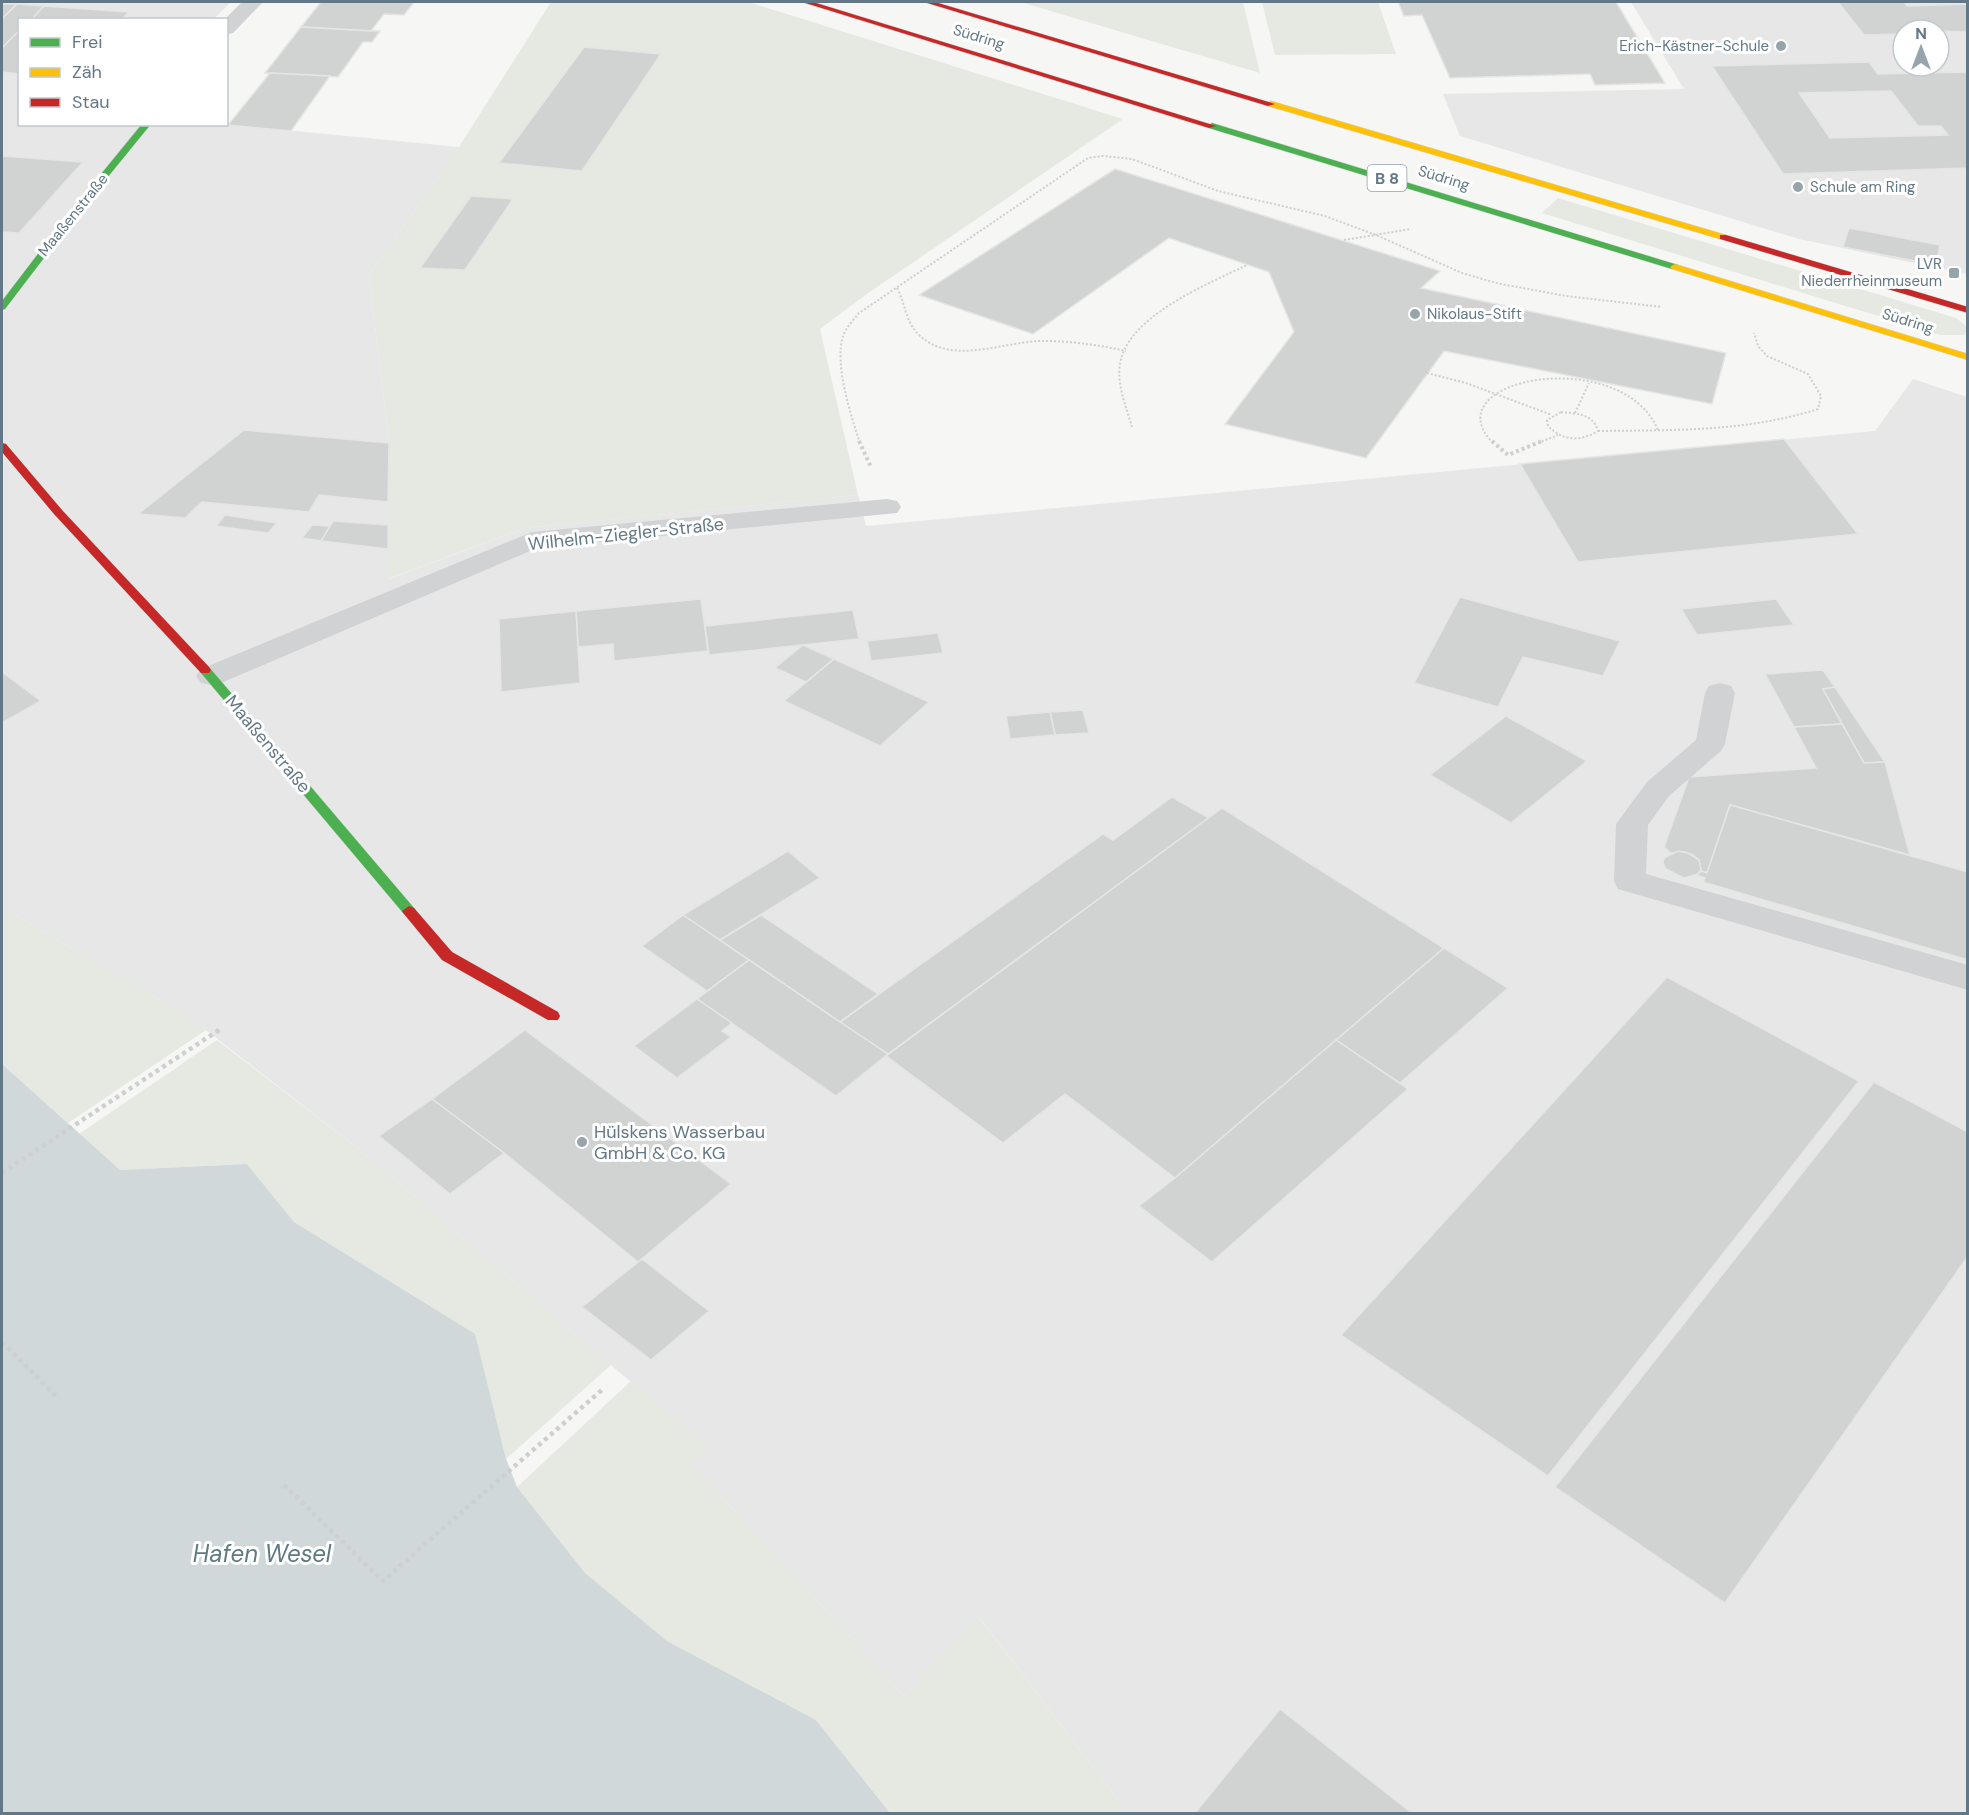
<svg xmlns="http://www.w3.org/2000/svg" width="1969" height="1815" font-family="'DM Sans',sans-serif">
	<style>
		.built { fill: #e6e7e6; fill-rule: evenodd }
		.green { fill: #e6e9e2 }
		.water { fill: #d0d8da }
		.building { fill: #d1d3d3; stroke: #e5e5e4; stroke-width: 1.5; fill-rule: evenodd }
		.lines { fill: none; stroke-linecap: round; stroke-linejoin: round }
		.fast-casing { stroke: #d1d3d4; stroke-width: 1 }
		.slow-casing { stroke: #d1d3d4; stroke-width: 1 }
		.jam-casing { stroke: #d1d3d4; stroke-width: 1 }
		.path-far2 { stroke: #cecfcf; stroke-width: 2; stroke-dasharray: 2 2; stroke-linecap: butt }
		.path-far1 { stroke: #cecfcf; stroke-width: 4; stroke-dasharray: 3 3; stroke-linecap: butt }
		.path { stroke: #cecfcf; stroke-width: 4.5; stroke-dasharray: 4 4; stroke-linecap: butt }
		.lane { fill: #d1d2d3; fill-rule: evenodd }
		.street { fill: #d1d2d3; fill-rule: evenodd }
		.fast { fill: #4caf50; fill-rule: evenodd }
		.slow { fill: #ffc107; fill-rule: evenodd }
		.jam { fill: #c62828; fill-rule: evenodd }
		.poi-dot { fill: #96a4ac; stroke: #fff; stroke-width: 2 }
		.labels { text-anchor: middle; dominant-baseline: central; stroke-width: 6; stroke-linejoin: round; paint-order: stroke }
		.far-street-label { font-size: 15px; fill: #637886; stroke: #fff }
		.far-poi-label { font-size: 15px; fill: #637886; stroke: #fff; text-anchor: end }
		.shield { fill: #fff; stroke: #92a0aa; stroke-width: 1.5 }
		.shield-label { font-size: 16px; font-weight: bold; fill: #637886 }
		.street-label { font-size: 18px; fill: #637886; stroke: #fff }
		.poi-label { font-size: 18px; fill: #637886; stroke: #fff; text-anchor: start }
		.near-water-label { font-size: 24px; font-style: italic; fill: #5f7a83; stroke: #fff }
	</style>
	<rect width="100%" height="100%" fill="#f6f6f4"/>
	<!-- built -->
	<g class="built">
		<polygon points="2,2 231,2 214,19 20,20 20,124 224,124 459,147 369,275 389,443 389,579 525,528 858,495 866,526 1875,431 1913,379 1967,397 1967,1813 1128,1813 979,1617 904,1696 689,1461 710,1450 360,1150 206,1030 188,1017 2,907"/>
		<path d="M1631 2H1967V274L1799 239 1460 136 1443 94 1684 89ZM1903 30H1939V66H1903Z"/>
	</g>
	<!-- green -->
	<g class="green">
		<polygon points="551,2 748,2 1123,119 864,296 820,329 858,495 525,528 388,579 389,443 369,275 459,147"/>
		<polygon points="1020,2 1243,2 1260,73"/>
		<polygon points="1262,2 1378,2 1396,54 1275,55"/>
		<polygon points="1558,198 1956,318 1965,325 1967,330 1964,335 1940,335 1542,213"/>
		<polygon points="2,907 188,1017 206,1030 68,1123 2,1064"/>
		<polygon points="217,1040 360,1150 611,1365 506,1459 474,1334 294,1222 247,1164 120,1170 79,1134"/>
		<polygon points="631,1381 711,1450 690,1462 904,1696 978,1616 1128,1813 890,1813 816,1720 667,1641 585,1574 517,1487"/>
	</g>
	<!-- water -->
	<polygon class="water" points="2,1064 120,1170 247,1164 294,1222 475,1334 506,1459 517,1487 585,1573 667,1641 816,1720 890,1813 2,1813"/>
	<!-- building -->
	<g class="building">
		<polygon points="321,2 414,2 404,15 384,14 371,31 301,27"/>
		<polygon points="1398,2 1616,2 1665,83 1595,85 1590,74 1450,78 1422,15 1404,16"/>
		<polygon points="1838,2 1904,2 1907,6 1968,4 1968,32 1903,30 1903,34 1864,35"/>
		<polygon points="2,4 17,4 2,19"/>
		<polygon points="17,4 44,6 31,20 20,20 20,30 2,48 2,19"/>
		<polygon points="44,6 129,12 121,20 31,20"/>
		<polygon points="301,27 371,31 380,31 372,42 363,42 338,77 265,73"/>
		<polygon points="20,30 20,74 2,72 2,48"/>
		<polygon points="584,47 661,54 582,171 499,163"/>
		<path d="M1869 62 1878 74 1968 72V168L1783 174 1712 66ZM1891 91 1918 126H1941L1948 135 1830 138 1799 93Z"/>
		<polygon points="270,73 330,76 291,131 228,125"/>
		<polygon points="2,156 83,162 19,233 2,232"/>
		<polygon points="1115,169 1440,271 1421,288 1726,353 1712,404 1444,351 1366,458 1225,424 1294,332 1269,272 1169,238 1033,334 919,295"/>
		<polygon points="471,196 513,199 465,270 420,268"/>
		<polygon points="1849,228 1940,245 1936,265 1843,247"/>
		<polygon points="244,430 389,443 388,502 319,495 309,512 202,502 185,518 138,514"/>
		<polygon points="1784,439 1858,534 1578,562 1520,464"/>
		<polygon points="225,515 277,523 268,533 216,526"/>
		<polygon points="333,521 388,525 388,549 321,541"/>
		<polygon points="312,525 330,526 321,541 302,538"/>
		<polygon points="1460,597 1620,641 1603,676 1523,657 1498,707 1414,683"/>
		<polygon points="701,599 708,651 614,661 613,644 578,647 576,611"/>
		<polygon points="1776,599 1794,625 1697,635 1681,609"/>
		<polygon points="853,610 859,639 709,655 705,626"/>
		<polygon points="576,611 580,683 501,692 499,619"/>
		<polygon points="938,633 943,653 871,661 867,641"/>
		<polygon points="803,645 834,659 806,682 775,668"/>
		<polygon points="834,659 929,702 880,746 784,701"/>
		<polygon points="1823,670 1835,687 1823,689 1842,724 1794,727 1765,674"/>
		<polygon points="2,672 41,701 2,723"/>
		<polygon points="1835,687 1885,762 1864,763 1823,689"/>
		<polygon points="1083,710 1089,733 1055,735 1050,712"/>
		<polygon points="1050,712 1055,735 1010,739 1006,716"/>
		<polygon points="1506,716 1587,761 1511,823 1430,775"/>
		<polygon points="1842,724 1864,763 1885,762 1910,855 1730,805 1707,873 1701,871 1699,860 1693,855 1684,852 1670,853 1664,847 1689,777 1816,768 1794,727"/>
		<polygon points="1172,797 1209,818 888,1054 840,1022 1103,834 1113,840"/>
		<polygon points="1730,805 1968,872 1968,960 1703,882 1705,878 1696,875 1701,871 1707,873"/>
		<polygon points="1222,808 1444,948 1175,1178 1065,1094 1003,1143 886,1056"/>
		<polygon points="788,851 820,878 720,940 683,915"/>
		<polygon points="1678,851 1688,853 1699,860 1701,869 1698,874 1684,878 1666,869 1663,863 1664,858"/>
		<polygon points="683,915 749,960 707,991 642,946"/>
		<polygon points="761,915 878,994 840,1022 720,940"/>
		<polygon points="1444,948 1508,988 1400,1083 1336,1040"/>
		<polygon points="749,960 840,1022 888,1054 836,1096 697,999"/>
		<polygon points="1667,977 1859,1081 1548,1476 1341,1335"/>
		<polygon points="697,999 732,1023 722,1031 731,1037 677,1078 634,1046"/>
		<polygon points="525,1030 731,1184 638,1262 504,1153 432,1099"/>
		<polygon points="1336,1040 1408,1089 1212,1262 1139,1206 1175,1178"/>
		<polygon points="1874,1082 1968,1132 1968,1256 1725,1603 1555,1487"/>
		<polygon points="432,1099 504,1153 450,1194 379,1136"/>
		<polygon points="642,1259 709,1311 651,1360 582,1307"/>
		<polygon points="1280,1709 1413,1814 1194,1814"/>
	</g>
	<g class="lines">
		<defs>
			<g id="fast">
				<polygon points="1212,123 1678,265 1680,267 1672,269 1209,128 1208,126"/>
				<polygon points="142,124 151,124 76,216 5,309 2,310 2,301 70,212"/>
				<polygon points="205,666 209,667 414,908 416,911 414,914 404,914 201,673 199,670 201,667"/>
			</g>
			<g id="slow">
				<polygon points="1271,101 1726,235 1728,237 1720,239 1268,106 1267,104"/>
				<polygon points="1675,264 1968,354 1968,360 1672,269 1670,267"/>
			</g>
			<g id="jam">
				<polygon points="802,2 813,2 1216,126 1209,128"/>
				<polygon points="924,2 935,2 1275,104 1268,106"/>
				<polygon points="1720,235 1726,235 1968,307 1968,313 1720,239"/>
				<polygon points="2,443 6,444 62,510 209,667 211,670 209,673 201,673 54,514 2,452"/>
				<polygon points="409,906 414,908 452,952 558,1012 560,1016 558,1020 548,1020 442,960 404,914 402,911"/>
			</g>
		</defs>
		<!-- fast casing -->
		<use href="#fast" class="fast-casing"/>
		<!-- slow casing -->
		<use href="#slow" class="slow-casing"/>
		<!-- jam casing -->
		<use href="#jam" class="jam-casing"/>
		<!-- path-far2 -->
		<g class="path-far2">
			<polyline points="1344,240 1411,229"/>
			<path d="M897 288C905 303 906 322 918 334 951 367 1003 341 1043 341 1071 341 1099 345 1126 351"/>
			<polyline points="1427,373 1466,383 1552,415"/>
			<path d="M1561 412C1577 414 1593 413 1598 431 1580 442 1563 441 1548 426L1547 420Z"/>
			<polyline points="1575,413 1589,383"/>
			<path d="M1132 427C1126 406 1115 381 1121 359 1133 314 1208 284 1247 265"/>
			<path d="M1598 431C1673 430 1746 432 1818 409L1821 396 1808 374 1767 356 1758 346 1754 333"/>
			<path d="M860 443C851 416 834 364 843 336 846 328 853 320 859 313L1088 158 1103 156 1132 159 1218 191 1325 216 1376 235 1462 273 1496 283 1566 296 1662 307"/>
			<path d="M1493 443C1430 379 1621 343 1658 430"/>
			<polyline points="1538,443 1558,435"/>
		</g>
		<!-- path-far1 -->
		<g class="path-far1">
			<polyline points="859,441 871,467"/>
			<polyline points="1492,441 1508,455 1542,441"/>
			<polyline points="217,1032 219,1030"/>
		</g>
		<!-- path -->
		<g class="path">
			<polyline points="2,1173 219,1030"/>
			<polyline points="2,1342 56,1396"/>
			<polyline points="284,1485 383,1581 603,1389"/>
		</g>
		<!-- lane -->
		<g class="lane">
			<polygon points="887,499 897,501 901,507 897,513 537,548 221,683 211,685 201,683 196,676 201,669 532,532"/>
			<polygon points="1720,683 1731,686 1735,693 1725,744 1721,751 1669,796 1648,825 1646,874 1968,965 1968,990 1618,889 1614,881 1616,824 1647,782 1696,740 1705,693 1709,686"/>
		</g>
		<!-- street -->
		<polygon class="street" points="242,2 263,2 233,33 226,35 226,20 224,20"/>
		<!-- fast -->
		<use href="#fast" class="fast"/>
		<!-- slow -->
		<use href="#slow" class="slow"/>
		<!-- jam -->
		<use href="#jam" class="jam"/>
	</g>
	<!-- markers -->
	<g class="poi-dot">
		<circle cx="1781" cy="46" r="6"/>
		<circle cx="1798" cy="187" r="6"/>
		<rect x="1948" y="267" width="12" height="12" rx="3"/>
		<circle cx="1415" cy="314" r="6"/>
		<circle cx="582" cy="1142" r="6"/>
	</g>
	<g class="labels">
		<!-- far-street labels -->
		<g class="far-street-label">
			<text transform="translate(979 37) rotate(17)">Südring</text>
			<text transform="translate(1444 178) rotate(17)">Südring</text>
			<text transform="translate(73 215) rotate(-51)">Maaßenstraße</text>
			<text transform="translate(1908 321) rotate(17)">Südring</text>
		</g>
		<!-- far-poi labels -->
		<g class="far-poi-label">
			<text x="1769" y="46">Erich-Kästner-Schule</text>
			<text x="1810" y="187" text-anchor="start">Schule am Ring</text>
			<text x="1942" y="264">LVR<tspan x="1942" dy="17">Niederrheinmuseum</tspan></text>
			<text x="1427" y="314" text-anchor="start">Nikolaus-Stift</text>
		</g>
		<!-- shield labels -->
		<rect class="shield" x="1367.5" y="165" width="39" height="26" rx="4.5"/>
		<g class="shield-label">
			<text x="1387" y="178">B 8</text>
		</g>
		<!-- street labels -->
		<g class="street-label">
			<text transform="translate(626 534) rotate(-6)">Wilhelm-Ziegler-Straße</text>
			<text transform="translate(268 744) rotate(50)">Maaßenstraße</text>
		</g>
		<!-- poi labels -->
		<g class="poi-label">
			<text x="594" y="1132">Hülskens Wasserbau<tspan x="594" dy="21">GmbH &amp; Co. KG</tspan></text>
		</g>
		<!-- near-water labels -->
		<g class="near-water-label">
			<text x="262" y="1553">Hafen Wesel</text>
		</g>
	</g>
	<!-- border -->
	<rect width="1969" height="1815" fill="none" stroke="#637886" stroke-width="6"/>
	<!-- legend -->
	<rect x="18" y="18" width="210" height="108" fill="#ffffff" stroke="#c1c9cf" stroke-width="1.5"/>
	<rect x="30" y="38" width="30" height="9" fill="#4caf50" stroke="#c1c9cf" stroke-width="1.5"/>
	<text x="72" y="48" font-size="18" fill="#637886">Frei</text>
	<rect x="30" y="68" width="30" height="9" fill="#ffc107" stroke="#c1c9cf" stroke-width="1.5"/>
	<text x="72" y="78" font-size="18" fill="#637886">Zäh</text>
	<rect x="30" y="98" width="30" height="9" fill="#c62828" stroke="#c1c9cf" stroke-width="1.5"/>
	<text x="72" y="108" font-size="18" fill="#637886">Stau</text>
	<!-- north arrow -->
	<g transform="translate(1921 48)"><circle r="28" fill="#ffffff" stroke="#c1c9cf" stroke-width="1.5"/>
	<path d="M0-4.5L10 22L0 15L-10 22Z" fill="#96a4ac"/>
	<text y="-9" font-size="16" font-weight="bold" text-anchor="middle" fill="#637886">N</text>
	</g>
</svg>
